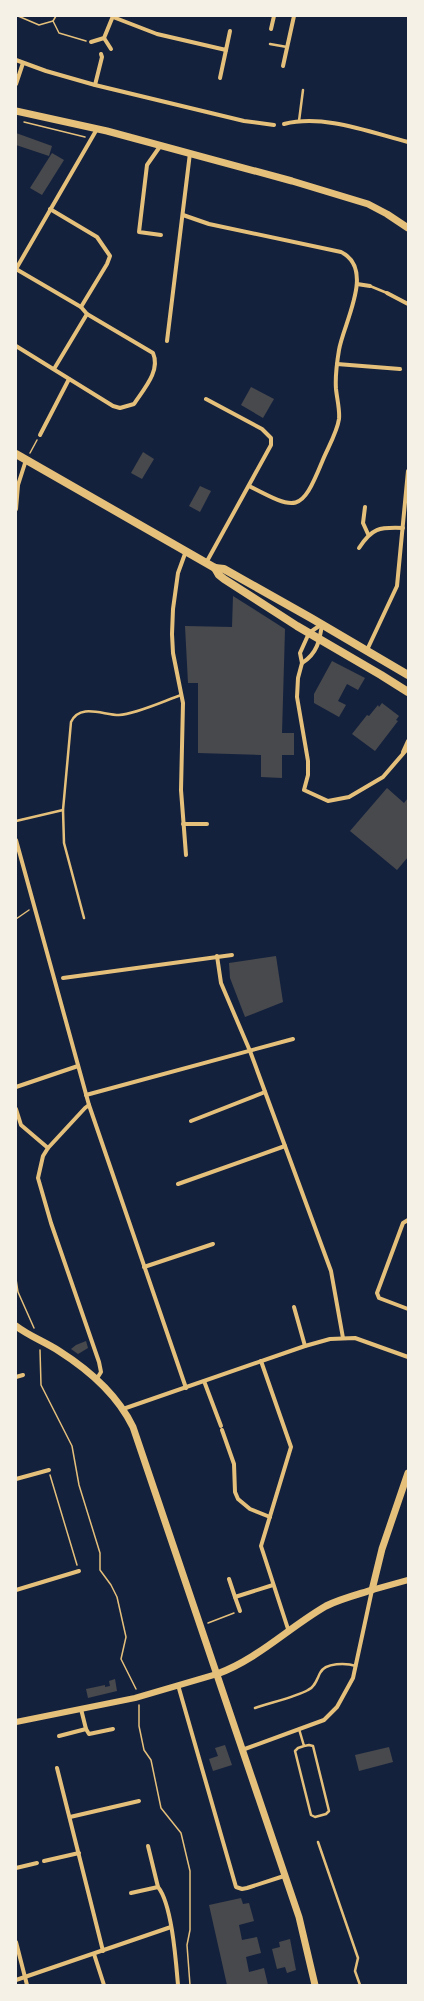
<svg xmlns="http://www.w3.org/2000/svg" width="424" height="2001" font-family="Cabin,sans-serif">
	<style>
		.building { fill: #48494c }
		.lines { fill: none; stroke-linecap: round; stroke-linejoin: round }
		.path { stroke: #e5c07b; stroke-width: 1.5 }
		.service { stroke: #e5c07b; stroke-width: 2.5 }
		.minor { stroke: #e5c07b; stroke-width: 4 }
		.tertiary { stroke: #e5c07b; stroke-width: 6 }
		.secondary { stroke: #e5c07b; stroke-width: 7 }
		.trunk { stroke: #e5c07b; stroke-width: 8 }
	</style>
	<rect width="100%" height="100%" fill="#14213d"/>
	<!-- building -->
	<g class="building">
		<polygon points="16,133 52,146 49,156 16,145"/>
		<polygon points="52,153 64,160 42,195 30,188"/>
		<polygon points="251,387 274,399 263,418 241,405"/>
		<polygon points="143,452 154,459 142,479 131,473"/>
		<polygon points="200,486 211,491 200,512 189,506"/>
		<polygon points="233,596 285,629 282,733 294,733 294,755 282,755 282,778 261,777 261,755 198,753 198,683 188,683 185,626 232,627"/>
		<polygon points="332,661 365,678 358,690 347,684 338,701 346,705 339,717 314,703 314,694"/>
		<polygon points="382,703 399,716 396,720 398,721 375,751 352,734 367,715 369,716 378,705 379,707"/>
		<polygon points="387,788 404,803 408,798 408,857 397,870 350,831"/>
		<polygon points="276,956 283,1002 245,1017 230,978 229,963"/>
		<polygon points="86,1341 88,1348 78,1354 71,1349 76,1345"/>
		<polygon points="115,1679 117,1691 88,1698 86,1689 105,1685 105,1687 110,1686 109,1681"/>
		<polygon points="225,1745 232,1765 213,1771 209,1759 218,1756 215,1748"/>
		<polygon points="389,1747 393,1762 359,1771 355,1755"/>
		<polygon points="241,1898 243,1904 249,1903 254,1921 239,1925 242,1940 257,1937 261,1953 246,1957 249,1972 264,1968 268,1985 227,1985 209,1905"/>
		<polygon points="290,1939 296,1970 287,1973 285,1967 277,1969 272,1949 280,1947 279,1942"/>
	</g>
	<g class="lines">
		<!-- path -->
		<g class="path">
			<polyline points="18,16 39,25 53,21 59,33 86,41"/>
			<polyline points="53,21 56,16"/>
			<polyline points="24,122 85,137"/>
			<polyline points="30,453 37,440"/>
			<polyline points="16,919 29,910"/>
			<polyline points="16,1279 18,1292 34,1328"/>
			<polyline points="40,1350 41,1385 72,1446 79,1485 100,1553 100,1570 111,1585 117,1597 126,1637 121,1659 136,1689"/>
			<polyline points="50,1475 77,1565"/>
			<polyline points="208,1623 234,1613"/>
			<polyline points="139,1705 139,1726 144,1750 151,1760 161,1808 181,1833 190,1871 190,1930 187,1945 190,1985"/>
		</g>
		<!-- service -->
		<g class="service">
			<polyline points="270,44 287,47"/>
			<polyline points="299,121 303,90"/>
			<polyline points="370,286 387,293"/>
			<polyline points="16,821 63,810"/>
			<path d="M84 918 64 843 63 810 71 722C80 703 103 715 119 715 136 714 164 701 181 695"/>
			<path d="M255 1708C269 1703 296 1697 308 1690 315 1687 317 1679 320 1673 325 1662 347 1663 356 1666"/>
			<polyline points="299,1729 304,1746 298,1748 295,1751 311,1815 315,1817 326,1814 329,1811 313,1746 309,1745 304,1746"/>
			<polyline points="318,1842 358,1958 355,1971 360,1985"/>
		</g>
		<!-- minor -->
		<g class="minor">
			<polyline points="113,17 157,34 226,50 230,31"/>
			<polyline points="271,29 274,16"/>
			<polyline points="104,38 111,49"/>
			<polyline points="91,42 104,38 113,16"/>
			<polyline points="16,60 46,71 95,85 244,121 274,125"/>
			<polyline points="283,66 294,16"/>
			<polyline points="220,78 226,50"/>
			<polyline points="16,84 23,63"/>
			<polyline points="95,85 102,57 101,54"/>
			<path d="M284 124C324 114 369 132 408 142"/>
			<polyline points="161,145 147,165 139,232 161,235"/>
			<polyline points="50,209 97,237 110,256 107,264 81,307"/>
			<path d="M183 215 209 224 341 252C376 269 343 324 339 350 337 362 335 376 336 389 337 399 340 410 339 419 337 433 327 449 322 462 301 513 297 511 249 486"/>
			<polyline points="16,269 97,129"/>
			<polyline points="357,284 370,286"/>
			<polyline points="387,293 408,304"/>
			<polyline points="167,341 190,153"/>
			<path d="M16 346 113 406 120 408 134 404C143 390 161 371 153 353L87 314 81 307 16 269"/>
			<polyline points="337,364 400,369"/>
			<polyline points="54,369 87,314"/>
			<polyline points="206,399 262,429 271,438 271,445 206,563"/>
			<polyline points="40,435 69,379"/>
			<polyline points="365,507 363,523 368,534"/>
			<polyline points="16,509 18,485 26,460"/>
			<path d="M359 548C372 528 379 527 403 528"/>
			<polyline points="186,551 178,573 173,609 172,634 173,653 183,703 181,790 186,855"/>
			<polyline points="322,624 309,633 300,653 302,663 298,678 297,697 308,761 308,775 304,790 328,801 349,797 383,777 408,748"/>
			<polyline points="367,650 397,586 408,471"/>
			<path d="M302 663C317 654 320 640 322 624"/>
			<polyline points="403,752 408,741"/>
			<polyline points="183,824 207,824"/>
			<polyline points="16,840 89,1105 186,1388"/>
			<polyline points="217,956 221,983 250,1051 331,1271 343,1338"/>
			<polyline points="63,978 232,955"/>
			<polyline points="16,1087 78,1066"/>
			<polyline points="86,1095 293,1039"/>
			<polyline points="89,1105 85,1108 48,1148 43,1156 38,1178 51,1223 99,1362 101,1372 96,1380"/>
			<polyline points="16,1109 21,1125 48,1148"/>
			<polyline points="191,1121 265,1092"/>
			<polyline points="178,1184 285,1146"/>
			<polyline points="408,1220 403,1223 377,1293 379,1298 408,1309"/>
			<polyline points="144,1267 213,1244"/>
			<polyline points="294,1307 305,1346"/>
			<polyline points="261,1361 291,1447 261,1546 289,1632"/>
			<polyline points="16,1377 23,1375"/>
			<polyline points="204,1381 221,1426"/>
			<polyline points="123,1409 305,1346 330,1339 355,1338 408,1357"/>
			<polyline points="222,1430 234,1464 235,1492 238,1499 250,1509 270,1517"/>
			<polyline points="16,1479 49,1470"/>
			<polyline points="229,1579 235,1597 273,1585"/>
			<polyline points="16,1590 79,1571"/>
			<polyline points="235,1597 240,1611"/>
			<polyline points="178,1685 236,1887 242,1889 247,1888 284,1876"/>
			<polyline points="81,1709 86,1729 89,1734 113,1729"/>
			<polyline points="59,1736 86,1729"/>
			<polyline points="242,1750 324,1720 337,1707 353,1678 372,1590"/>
			<polyline points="57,1768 103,1951"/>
			<polyline points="70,1817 139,1801"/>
			<path d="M148 1846 158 1887C172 1904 176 1962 178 1985"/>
			<polyline points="44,1861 79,1853"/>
			<polyline points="16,1868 37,1863"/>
			<polyline points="131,1893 158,1887"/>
			<polyline points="16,1942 27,1985"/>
			<polyline points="94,1954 104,1985"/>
			<polyline points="16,1980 171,1927"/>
		</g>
		<!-- tertiary -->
		<g class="tertiary">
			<polyline points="372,1590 408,1580"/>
			<polyline points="16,1722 135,1698 217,1674"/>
		</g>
		<!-- secondary -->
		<g class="secondary">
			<polyline points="16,111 107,131 292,181 368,204 387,214 408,228"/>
			<path d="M16 1326C29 1336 45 1342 59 1351 89 1370 117 1394 133 1427L299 1917 315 1985"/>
			<path d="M217 1674C258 1659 288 1628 326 1606 340 1599 356 1595 372 1590L382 1549 408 1473"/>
		</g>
		<!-- trunk -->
		<g class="trunk">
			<polyline points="16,454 215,568 224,569 311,618 408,675"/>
			<polyline points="215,568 219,575 224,579 297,626 381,675 408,692"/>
		</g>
	</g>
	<!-- border -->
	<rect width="424" height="2001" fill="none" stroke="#f6f1e7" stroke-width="34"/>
</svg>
